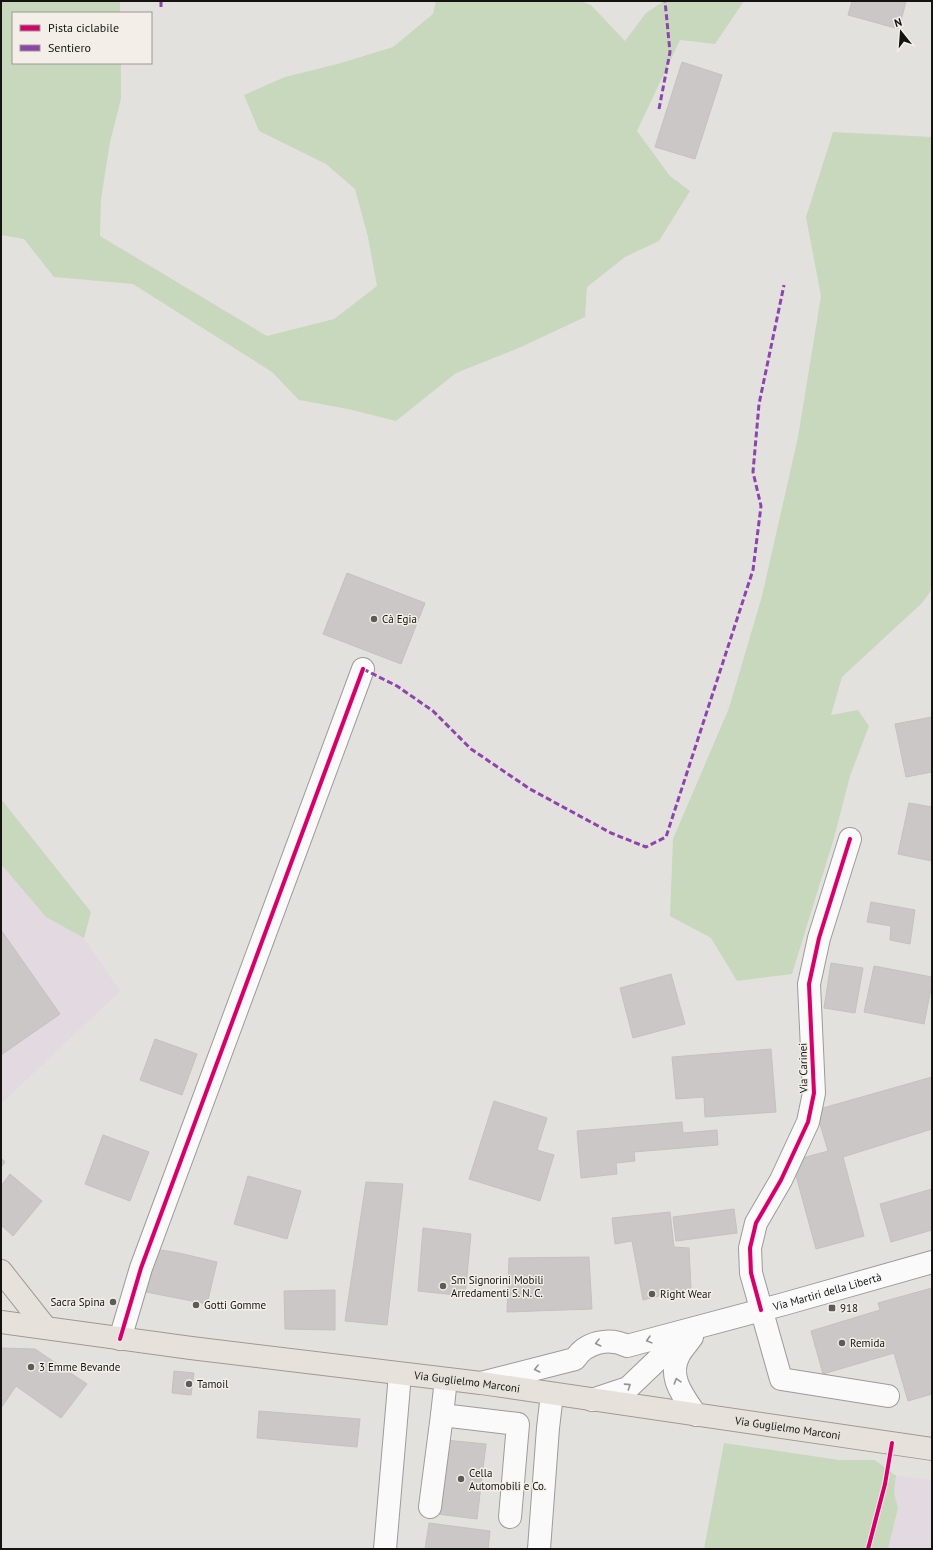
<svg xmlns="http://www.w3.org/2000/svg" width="933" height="1550" font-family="'PT Sans',sans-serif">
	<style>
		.industrial { fill: #e3d9e1 }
		.green { fill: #c8d8bc }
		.building { fill: #cac7c6; stroke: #c4c1bf }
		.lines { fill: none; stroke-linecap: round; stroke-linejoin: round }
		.minor-casing { stroke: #9d9b99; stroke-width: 24 }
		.major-casing { stroke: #a09a8d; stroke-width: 24 }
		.minor { stroke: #fbfafa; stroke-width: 22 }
		.major { stroke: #e6e2db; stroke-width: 22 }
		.quiet { stroke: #8e44ad; stroke-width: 3; stroke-dasharray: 6 3; stroke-linecap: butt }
		.cycleway-casing { stroke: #f3efe8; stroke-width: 6 }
		.cycleway { stroke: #d6006c; stroke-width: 4 }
		.oneway { stroke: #939291 }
		.poi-dot { fill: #5c5b58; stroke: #f3efe8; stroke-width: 1.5 }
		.labels { text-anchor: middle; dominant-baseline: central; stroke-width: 3; stroke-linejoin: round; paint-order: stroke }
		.poi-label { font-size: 11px; fill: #141310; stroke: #f3efe8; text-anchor: start }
		.street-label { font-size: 11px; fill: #141310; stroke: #f3efe8 }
	</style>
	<rect width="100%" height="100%" fill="#e3e1de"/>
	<!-- industrial -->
	<g class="industrial">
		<polygon points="1,864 46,917 84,938 120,991 1,1104"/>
		<polygon points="896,1476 932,1480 932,1549 888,1549 898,1508 894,1493"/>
	</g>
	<!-- green -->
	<g class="green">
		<polygon points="1,1 120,1 120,13 13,13 13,63 121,63 121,99 110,142 101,199 100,236 267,336 334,319 377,286 368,237 355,189 326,164 259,131 244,95 285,77 341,63 393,47 433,14 436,1 581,1 591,5 625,41 646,13 664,1 744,1 715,44 680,40 637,131 670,176 690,191 659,241 625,257 587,287 585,317 521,347 456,373 396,421 348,409 299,400 272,372 133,284 54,277 24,239 1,235"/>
		<polygon points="833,132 932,137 932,589 922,603 842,677 831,715 858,710 869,726 850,776 834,838 792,974 737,981 711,938 670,916 673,839 729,708 762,596 798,437 821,296 806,217"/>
		<polygon points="1,799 91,912 84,938 46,917 1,864"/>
		<polygon points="724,1443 839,1460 875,1460 896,1476 894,1493 898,1508 888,1549 704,1549"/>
	</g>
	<!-- building -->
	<g class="building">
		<polygon points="852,1 906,1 899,29 848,15"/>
		<polygon points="682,62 722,75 695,159 655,147"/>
		<polygon points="347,573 425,603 401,664 323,634"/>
		<polygon points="932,717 932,772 906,777 895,724"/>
		<polygon points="909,803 932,807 932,861 898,854"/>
		<polygon points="871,902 915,910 910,944 890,940 891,926 867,922"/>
		<polygon points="1,930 60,1014 1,1055"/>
		<polygon points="831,963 863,968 855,1013 824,1008"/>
		<polygon points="874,966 932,977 932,984 924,1024 864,1012"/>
		<polygon points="671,974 685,1024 633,1038 620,988"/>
		<polygon points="155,1039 197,1054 182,1095 140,1080"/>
		<polygon points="771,1049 776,1112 705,1117 704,1097 676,1099 672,1057"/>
		<polygon points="932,1077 932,1129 843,1157 864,1236 816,1249 792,1161 828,1151 816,1110"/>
		<polygon points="494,1101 547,1118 537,1150 554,1155 540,1201 469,1179"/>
		<polygon points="682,1122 683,1133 717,1130 718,1145 634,1152 635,1161 616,1163 617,1174 581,1178 577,1131"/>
		<polygon points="103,1135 149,1152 130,1201 85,1184"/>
		<polygon points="1,1158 5,1162 1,1167"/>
		<polygon points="10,1174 42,1201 13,1236 1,1225 1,1186"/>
		<polygon points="248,1176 301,1191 287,1239 234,1224"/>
		<polygon points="366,1182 403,1184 387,1325 345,1321"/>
		<polygon points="932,1189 932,1230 891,1242 880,1204"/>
		<polygon points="734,1209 737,1233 676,1241 673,1217"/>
		<polygon points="670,1212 674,1247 689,1248 691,1288 643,1300 632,1241 615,1244 612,1218"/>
		<polygon points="423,1228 471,1234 465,1296 418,1291"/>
		<polygon points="149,1248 179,1253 217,1262 207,1304 141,1291"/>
		<polygon points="589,1257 592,1309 507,1312 509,1258"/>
		<polygon points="932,1288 932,1394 908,1401 894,1353 823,1374 811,1331 880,1310 878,1303"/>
		<polygon points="335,1290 335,1330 285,1329 284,1291"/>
		<polygon points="1,1348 35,1349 87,1384 61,1418 16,1386 1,1408"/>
		<polygon points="174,1371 194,1373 191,1395 172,1393"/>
		<polygon points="259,1411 360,1419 357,1447 257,1438"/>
		<polygon points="445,1440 486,1444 477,1519 437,1514"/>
		<polygon points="429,1523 490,1531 488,1549 425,1549"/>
	</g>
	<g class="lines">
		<defs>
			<g id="minor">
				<polyline points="850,839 819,938 809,984 814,1093 808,1122 781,1180 756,1223 750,1248 751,1273 781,1379 888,1396"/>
				<path d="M692 1337C688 1343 682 1349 679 1355 667 1377 684 1397 696 1415"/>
				<polyline points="120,1339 141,1268 363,669"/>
				<polyline points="446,1379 442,1415 518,1424 510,1517"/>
				<path id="s1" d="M481 1383 575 1359C586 1342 609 1337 627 1346L784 1304 932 1262"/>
				<polyline points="592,1400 628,1388 674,1344 689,1333"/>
				<polyline points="430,1507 442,1415"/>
				<polyline points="385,1549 400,1374"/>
				<polyline points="539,1549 548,1428 552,1394"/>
			</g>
			<g id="major">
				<polyline points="1,1271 46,1328"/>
				<path id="s2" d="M1 1322 191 1348 481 1383 932 1449"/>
			</g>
		</defs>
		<!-- minor casing -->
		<use href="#minor" class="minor-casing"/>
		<!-- major casing -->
		<use href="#major" class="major-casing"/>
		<!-- minor -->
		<use href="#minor" class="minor"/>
		<!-- major -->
		<use href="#major" class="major"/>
		<!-- quiet -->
		<g class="quiet">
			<polyline points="161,1 161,7"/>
			<polyline points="659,109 670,52 665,1"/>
			<polyline points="363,669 397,686 433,711 471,749 530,789 611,833 646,847 666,837 753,570 761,506 753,472 759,404 784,285"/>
		</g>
		<defs>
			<g id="cycleway">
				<polyline points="761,1310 751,1273 750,1248 756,1223 781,1180 808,1122 814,1093 809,984 819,938 850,839"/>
				<polyline points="120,1339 141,1268 363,669"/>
				<polyline points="868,1549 885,1484 892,1443"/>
			</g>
		</defs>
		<!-- cycleway casing -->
		<use href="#cycleway" class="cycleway-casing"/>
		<!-- cycleway -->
		<use href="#cycleway" class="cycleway"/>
	</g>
	<!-- one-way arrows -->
	<defs><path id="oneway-chevron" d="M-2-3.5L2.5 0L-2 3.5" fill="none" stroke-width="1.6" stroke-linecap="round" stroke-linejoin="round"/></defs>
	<g class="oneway">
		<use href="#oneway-chevron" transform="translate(649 1340) rotate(165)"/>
		<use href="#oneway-chevron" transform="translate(598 1343) rotate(166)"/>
		<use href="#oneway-chevron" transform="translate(537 1369) rotate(166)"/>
		<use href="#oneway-chevron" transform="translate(677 1381) rotate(-107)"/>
		<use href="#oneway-chevron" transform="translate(628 1386) rotate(-33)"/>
	</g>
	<!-- markers -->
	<g class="poi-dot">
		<circle cx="374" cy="619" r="4"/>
		<circle cx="443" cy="1286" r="4"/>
		<circle cx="652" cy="1294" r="4"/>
		<circle cx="113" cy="1302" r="4"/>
		<circle cx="196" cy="1305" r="4"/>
		<rect x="828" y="1304" width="8" height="8" rx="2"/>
		<circle cx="842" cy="1343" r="4"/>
		<circle cx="31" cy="1367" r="4"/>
		<circle cx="189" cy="1384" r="4"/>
		<circle cx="461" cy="1479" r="4"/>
	</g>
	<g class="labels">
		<!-- poi labels -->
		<g class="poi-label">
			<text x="382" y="619">Cà Egia</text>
			<text x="451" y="1280">Sm Signorini Mobili<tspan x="451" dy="13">Arredamenti S. N. C.</tspan></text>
			<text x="660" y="1294">Right Wear</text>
			<text x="105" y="1302" text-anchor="end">Sacra Spina</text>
			<text x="204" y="1305">Gotti Gomme</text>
			<text x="840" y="1308">918</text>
			<text x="850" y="1343">Remida</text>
			<text x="39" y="1367">3 Emme Bevande</text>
			<text x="197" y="1384">Tamoil</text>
			<text x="469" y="1473">Cella<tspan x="469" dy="13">Automobili e Co.</tspan></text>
		</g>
		<!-- street labels -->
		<g class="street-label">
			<text transform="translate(803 1068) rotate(-91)">Via Carinei</text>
			<text stroke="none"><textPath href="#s1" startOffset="363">Via Martiri della Libertà</textPath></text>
			<text stroke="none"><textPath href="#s2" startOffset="470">Via Guglielmo Marconi</textPath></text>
			<text stroke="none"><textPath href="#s2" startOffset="794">Via Guglielmo Marconi</textPath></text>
		</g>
	</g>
	<!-- border -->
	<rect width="933" height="1550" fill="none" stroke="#141310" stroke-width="4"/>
	<!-- legend -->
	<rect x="12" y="12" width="140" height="52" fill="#f3efe8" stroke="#9a9792"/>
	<rect x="20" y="25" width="20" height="6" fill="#d6006c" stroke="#9a9792"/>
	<text x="48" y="32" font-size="12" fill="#141310">Pista ciclabile</text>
	<rect x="20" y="45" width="20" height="6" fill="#8e44ad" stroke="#9a9792"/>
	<text x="48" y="52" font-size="12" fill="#141310">Sentiero</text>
	<!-- north arrow -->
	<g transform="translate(901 32) rotate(343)" stroke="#f3efe8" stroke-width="3" paint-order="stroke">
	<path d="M0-3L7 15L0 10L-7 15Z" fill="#141310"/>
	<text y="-6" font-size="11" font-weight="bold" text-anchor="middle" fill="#141310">N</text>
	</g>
</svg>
